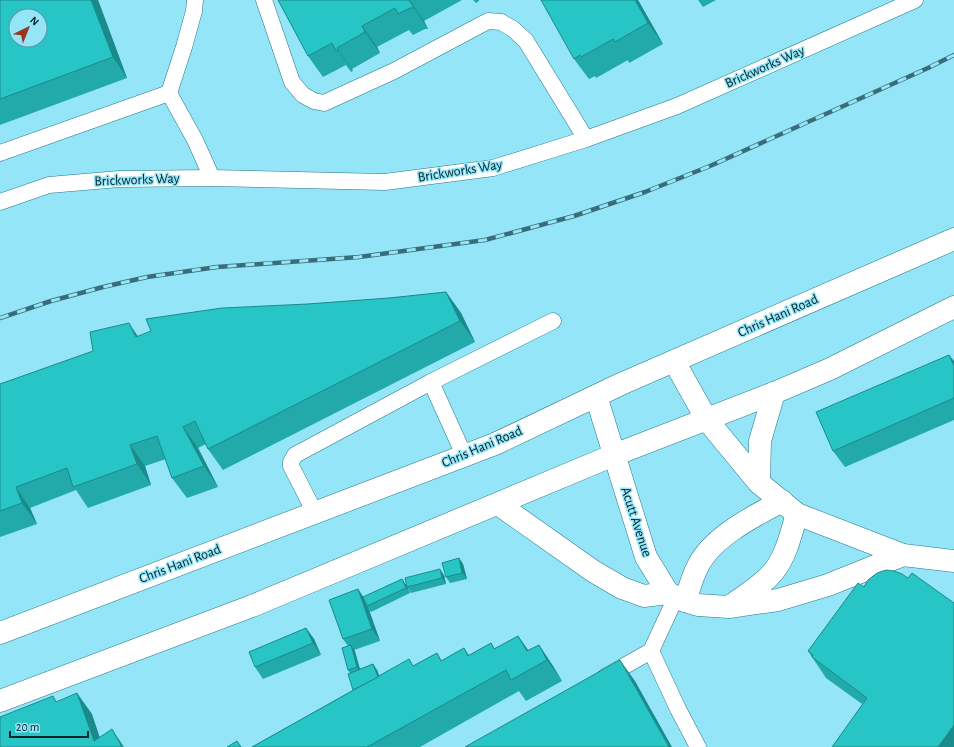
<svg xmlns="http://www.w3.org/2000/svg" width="954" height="747" font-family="'Alegreya Sans',sans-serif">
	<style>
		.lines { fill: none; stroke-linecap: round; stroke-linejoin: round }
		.lane-casing { stroke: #247889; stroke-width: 17 }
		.secondary-casing { stroke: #247889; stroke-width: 23 }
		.primary-casing { stroke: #247889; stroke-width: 23 }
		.lane { stroke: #fff; stroke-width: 16 }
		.secondary { stroke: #fff; stroke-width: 22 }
		.primary { stroke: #fff; stroke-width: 22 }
		.rail-casing { stroke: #396d79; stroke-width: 4.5 }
		.rail { stroke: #95e5f8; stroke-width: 3; stroke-dasharray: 9; stroke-linecap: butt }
		.wall { fill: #22a9a9 }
		.shaded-wall { fill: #1b8a8a }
		.building { fill: #27c5c5; stroke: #1b8a8a; fill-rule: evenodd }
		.labels { text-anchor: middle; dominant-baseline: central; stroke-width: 3; stroke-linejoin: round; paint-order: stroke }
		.street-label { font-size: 14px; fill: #02252c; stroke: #95e5f8 }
	</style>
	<rect width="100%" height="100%" fill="#95e5f8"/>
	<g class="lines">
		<defs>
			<g id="lane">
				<polyline points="195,0 194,11 184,47 169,93 195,140 212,178"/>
				<polyline points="264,0 292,82 303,95 314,101 324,103 394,71 488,21 501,22 513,29 526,41 586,139"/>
				<polyline points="0,153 169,93"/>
				<polyline points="0,202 49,185 119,179 212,178 385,182 493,168 586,139 677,106 915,0"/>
				<polyline points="431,382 553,321"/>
				<polyline points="315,513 291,466 291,462 295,455 431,382 464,455"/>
				<polyline points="651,651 678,709 698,747"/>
				<polyline points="605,677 651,651 676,597"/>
			</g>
			<g id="secondary">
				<polyline points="674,361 707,420 759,483 797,514 903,555 954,561"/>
				<polyline points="596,396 646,557 668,593 685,601 698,605 729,607 778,600 828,585 903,555"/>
				<path d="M685 601C689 590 692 577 698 566 712 537 754 516 782 501"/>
				<path d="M733 604C747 594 763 585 774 571 787 554 791 533 797 514"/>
			</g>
			<g id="primary">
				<polyline points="759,483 760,441 774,393"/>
				<polyline points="498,504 593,571 622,588 644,596 668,593"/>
				<polyline points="0,633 495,444 621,384 954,239"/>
				<polyline points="0,701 252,606 614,455 774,393 830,369 954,307"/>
			</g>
		</defs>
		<!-- lane casing -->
		<use href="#lane" class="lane-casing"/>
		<!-- secondary casing -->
		<use href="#secondary" class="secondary-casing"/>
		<!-- primary casing -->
		<use href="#primary" class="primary-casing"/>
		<!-- lane -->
		<use href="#lane" class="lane"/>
		<!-- secondary -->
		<use href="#secondary" class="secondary"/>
		<!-- primary -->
		<use href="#primary" class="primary"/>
		<defs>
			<polyline id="rail" points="0,318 51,301 103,287 147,277 217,267 359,257 485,240 574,216 645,192 710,166 928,68 954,55"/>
		</defs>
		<!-- rail casing -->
		<use href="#rail" class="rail-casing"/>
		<!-- rail -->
		<use href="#rail" class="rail"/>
	</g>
	<!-- wall -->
	<g class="wall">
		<polygon points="0,0 98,0 127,78 0,125"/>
		<polygon points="278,0 462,0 424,21 428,29 425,29 413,35 409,30 377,47 380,53 352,69 353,71 351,72 346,65 323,77 308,56"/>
		<polygon points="473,0 479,0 479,1 476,3"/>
		<polygon points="638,0 663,44 629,63 628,60 596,78 595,76 589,79 574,59"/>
		<polygon points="698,0 716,0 703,7"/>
		<polygon points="446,292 461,313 475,342 223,470 208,449 206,444 198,448 218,487 187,498 172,478 166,459 145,466 151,485 88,508 76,490 30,508 37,524 0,537 0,384 138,337 308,304 389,298"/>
		<polygon points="954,361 954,420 845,467 833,451"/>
		<polygon points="459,558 463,564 467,579 450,583 446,577"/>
		<polygon points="444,575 446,584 411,593 407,587"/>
		<polygon points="908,578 954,603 862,704 826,678 808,651 864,587"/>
		<polygon points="402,579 406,585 410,593 371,612 369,610 380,641 354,650 360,669 373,664 377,670 379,676 414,666 437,653 442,661 464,648 469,655 491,643 495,649 518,636 528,650 539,645 553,666 562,681 526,701 519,691 420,747 252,747 353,690 350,673 348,670 348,646 343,639 358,589 363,597"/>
		<polygon points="306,628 314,639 321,655 263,679 255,667"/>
	</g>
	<!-- shaded-wall -->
	<g class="shaded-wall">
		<polygon points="91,0 98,0 127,78 113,57"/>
		<polygon points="409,0 424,21 428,29 414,8"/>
		<polygon points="635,0 638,0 663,44 648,23"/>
		<polygon points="362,26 377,47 380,53 365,32"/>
		<polygon points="337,48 352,69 353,71 338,50"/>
		<polygon points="446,292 461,313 475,342 460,321"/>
		<polygon points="129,323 143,344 136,337"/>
		<polygon points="949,355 954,361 954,366"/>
		<polygon points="183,427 198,448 218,487 204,466"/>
		<polygon points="130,445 145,466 151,485 137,464"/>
		<polygon points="16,487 30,508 37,524 22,503"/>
		<polygon points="459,558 463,564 467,579 462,573"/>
		<polygon points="440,569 444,575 446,584 442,578"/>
		<polygon points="402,579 406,585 410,593 406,588"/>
		<polygon points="358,589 366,601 367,606 369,610 380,641 372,629"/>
		<polygon points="306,628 314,639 321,655 313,643"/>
		<polygon points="518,636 533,657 527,651"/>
		<polygon points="351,645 355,651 361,673 357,667"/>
		<polygon points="539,645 553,666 562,681 547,660"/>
		<polygon points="620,660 635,681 672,747 669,747"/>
		<polygon points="373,664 377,670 384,688 380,682"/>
		<polygon points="77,693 92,714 103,747 94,741"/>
		<polygon points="954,725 954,747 938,747"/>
		<polygon points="112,729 124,747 122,747"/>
	</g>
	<!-- building -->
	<g class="building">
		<path d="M0 0H91L113 57 0 99ZM16 16H40V40H16Z"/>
		<polygon points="278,0 409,0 414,8 410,8 398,14 395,8 362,26 365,32 337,48 338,50 336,51 332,43 308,56"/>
		<polygon points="541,0 635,0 648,23 615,42 613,39 581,57 580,55 574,59"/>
		<polygon points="446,292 460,321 208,449 195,421 183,427 204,466 172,478 157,436 130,445 137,464 73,487 67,468 16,487 22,503 0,511 0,384 93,351 90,332 129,323 136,337 151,331 146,319 222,308 308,304 389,298"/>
		<polygon points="949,355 954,366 954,398 833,451 816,412"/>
		<polygon points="459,558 462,573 446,577 442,563"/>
		<polygon points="440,569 442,578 407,587 405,578"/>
		<polygon points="886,570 894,571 902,574 908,578 912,573 954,603 954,725 938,747 832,747 867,698 812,657 813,655 808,651 858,583 864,587 868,580 877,573"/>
		<polygon points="402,579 406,588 367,606 363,597"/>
		<polygon points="358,589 372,629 343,639 329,600"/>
		<polygon points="306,628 313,643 255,667 249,652"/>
		<polygon points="518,636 527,651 539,645 547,660 511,680 506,670 367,747 252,747 409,659 413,666 437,653 441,661 464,648 468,656 491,643 494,649"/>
		<polygon points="351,645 357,667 348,670 342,648"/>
		<polygon points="620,660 669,747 465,747"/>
		<polygon points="373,664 378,677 353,690 348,674"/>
		<polygon points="77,693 94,741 112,729 122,747 0,747 0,717 53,696 56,702"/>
		<polygon points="237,741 241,747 227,747"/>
	</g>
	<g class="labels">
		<!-- street labels -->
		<g class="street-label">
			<text transform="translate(765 67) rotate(-24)">Brickworks Way</text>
			<text transform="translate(460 171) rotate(-9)">Brickworks Way</text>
			<text transform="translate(137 180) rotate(-2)">Brickworks Way</text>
			<text transform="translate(778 316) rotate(-24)">Chris Hani Road</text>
			<text transform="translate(482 447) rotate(-23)">Chris Hani Road</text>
			<text transform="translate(636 522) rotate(72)">Acutt Avenue</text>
			<text transform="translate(180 564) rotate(-21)">Chris Hani Road</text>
		</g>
	</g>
	<!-- north arrow -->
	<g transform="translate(28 28) rotate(43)"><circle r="19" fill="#95e5f8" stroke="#5a98a6"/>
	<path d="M0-3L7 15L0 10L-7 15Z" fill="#9d351b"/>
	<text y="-6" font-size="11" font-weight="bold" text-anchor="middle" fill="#02252c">N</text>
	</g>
	<!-- scale -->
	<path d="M10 731v6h78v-6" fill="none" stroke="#02252c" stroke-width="2"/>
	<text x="16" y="731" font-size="12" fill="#02252c" stroke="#95e5f8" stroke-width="3" paint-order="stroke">20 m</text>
</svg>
